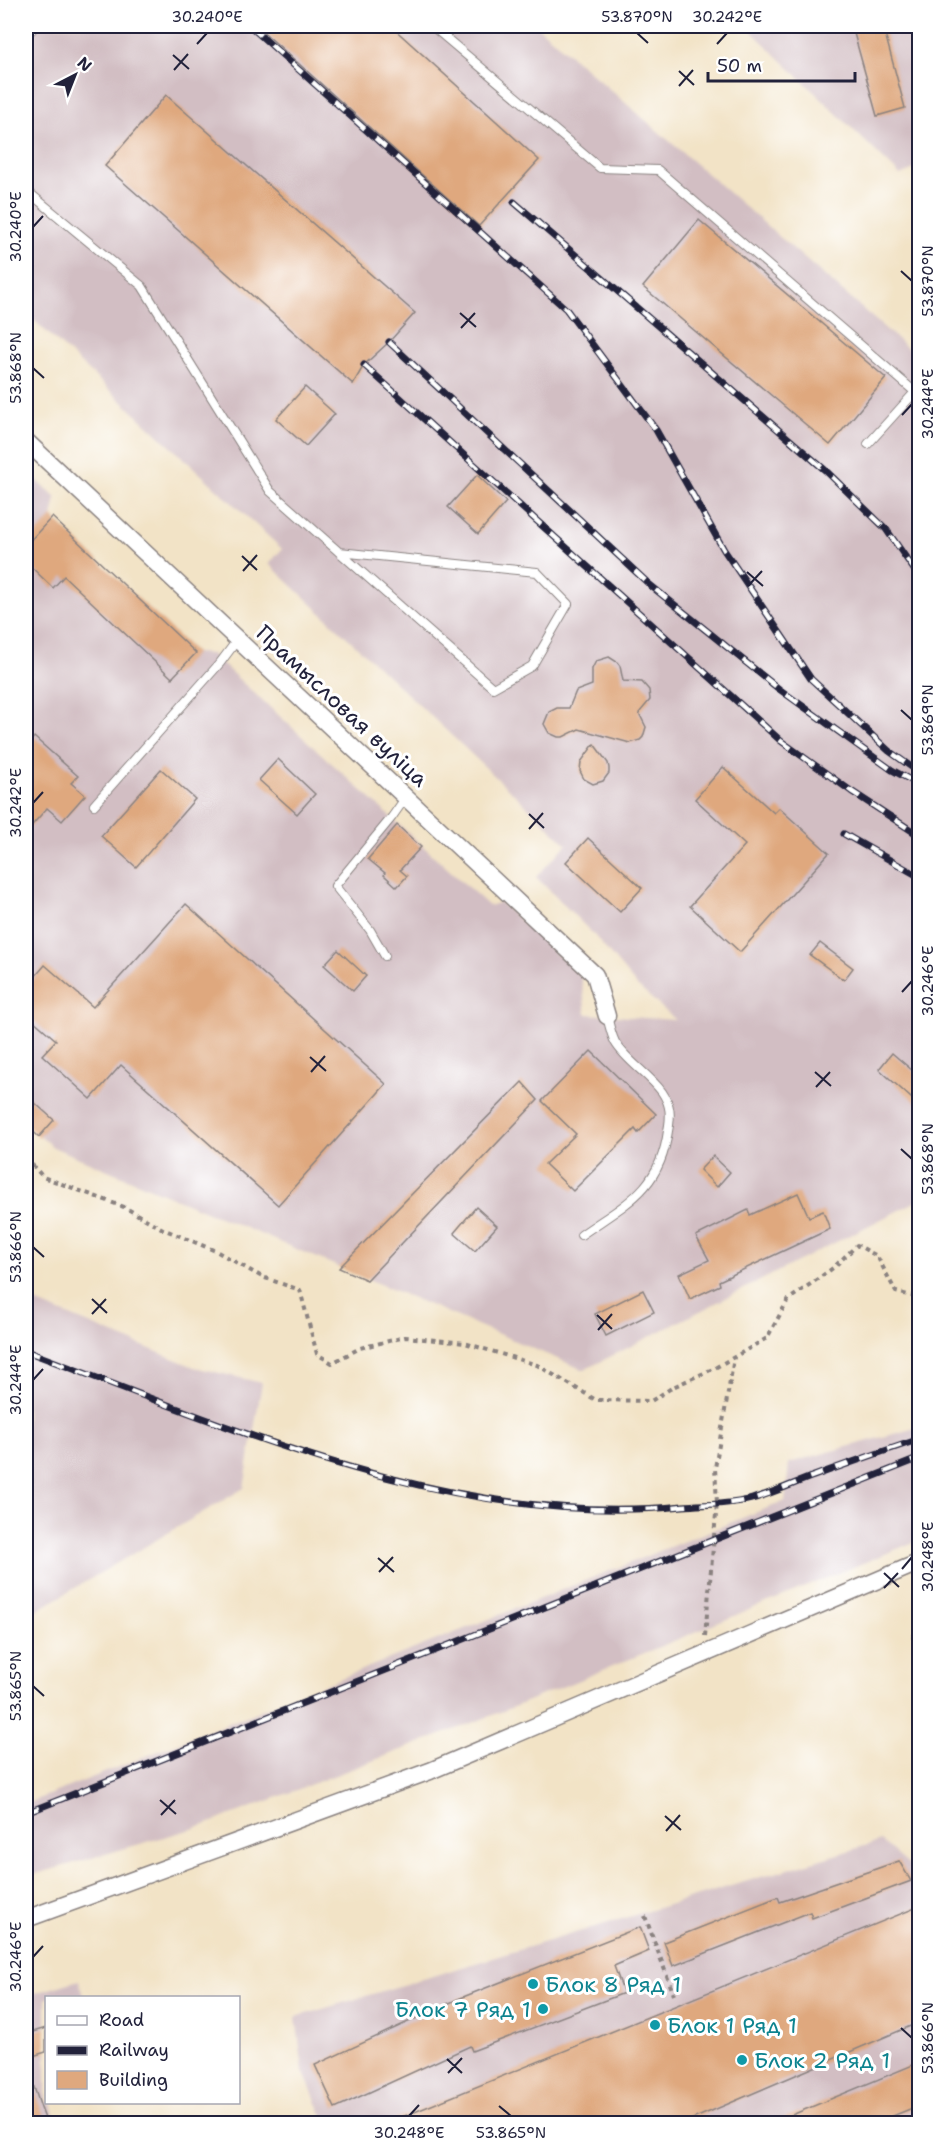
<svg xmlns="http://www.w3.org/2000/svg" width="945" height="2149" font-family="'Shantell Sans',sans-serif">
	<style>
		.industrial { fill: #d2bec3 }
		.building { fill: #dfa87e }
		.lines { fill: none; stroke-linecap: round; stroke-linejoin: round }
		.lane-casing { stroke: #8a8280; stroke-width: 10 }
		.street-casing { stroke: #8a8280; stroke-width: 19 }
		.path { stroke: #8a8280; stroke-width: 4; stroke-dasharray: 4.5 4.5; stroke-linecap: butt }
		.lane { stroke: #fff; stroke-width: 8 }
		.street { stroke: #fff; stroke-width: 16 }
		.rail-casing { stroke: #22223b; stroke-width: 7 }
		.rail { stroke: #fff; stroke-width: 4.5; stroke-dasharray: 14; stroke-linecap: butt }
		.ticks { fill: none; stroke: #22223b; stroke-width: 2 }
		.culture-dot { fill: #0f9aa8; stroke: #fff; stroke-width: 2 }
		.labels { text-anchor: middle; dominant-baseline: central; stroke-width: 6; stroke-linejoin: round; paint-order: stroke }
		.street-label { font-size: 22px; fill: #22223b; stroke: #fff }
		.culture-label { font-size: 22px; fill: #0d838f; stroke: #fff; text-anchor: start }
		.neatline { fill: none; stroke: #22223b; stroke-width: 2 }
		.ticks-label { font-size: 15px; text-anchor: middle; fill: #22223b }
	</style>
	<rect width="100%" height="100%" fill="#fff"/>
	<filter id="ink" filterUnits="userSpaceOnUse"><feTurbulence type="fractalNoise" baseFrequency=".0167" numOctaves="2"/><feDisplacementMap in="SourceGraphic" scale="12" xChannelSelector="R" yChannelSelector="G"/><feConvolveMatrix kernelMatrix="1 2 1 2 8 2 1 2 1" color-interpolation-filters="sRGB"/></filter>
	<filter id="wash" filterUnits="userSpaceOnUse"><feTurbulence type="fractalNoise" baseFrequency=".008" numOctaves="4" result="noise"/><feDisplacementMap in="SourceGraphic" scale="24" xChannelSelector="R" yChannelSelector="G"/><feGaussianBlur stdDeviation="1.35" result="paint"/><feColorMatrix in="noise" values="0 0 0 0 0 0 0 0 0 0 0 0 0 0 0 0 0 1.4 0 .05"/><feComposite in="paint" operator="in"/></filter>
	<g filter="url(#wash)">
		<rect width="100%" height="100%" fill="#f2e3c6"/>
		<!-- industrial -->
		<g class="industrial">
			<polygon points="26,26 537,26 919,358 919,1200 584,1370 53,1147 26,1125 26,470 56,498 52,517 196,653 211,654 489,906 500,902 581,976 586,1014 676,1020 637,986 594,935 536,877 567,844 269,564 282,549 26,313"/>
			<polygon points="746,26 919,26 919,167 900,175"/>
			<polygon points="26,1298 194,1367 262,1383 244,1488 26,1617"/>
			<polygon points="919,1427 919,1540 511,1708 202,1826 26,1877 26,1804 785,1501 789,1463"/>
			<polygon points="881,1841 919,1874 919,2123 326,2123 303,2071 296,2017"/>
			<polygon points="79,1980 83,1997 46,1998 46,2102 51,2103 56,2123 26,2123 26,1996"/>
		</g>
		<g id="blocks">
			<!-- building -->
			<g class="building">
				<polygon points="257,26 391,26 539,160 479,226"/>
				<polygon points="852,26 883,26 905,108 877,116"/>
				<polygon points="166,95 415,313 389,342 364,365 353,384 105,166"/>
				<polygon points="699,220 886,378 830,445 643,287"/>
				<polygon points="305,387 335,414 306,446 276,419"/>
				<polygon points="477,475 506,502 478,534 448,507"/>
				<polygon points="52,517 196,653 172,678 64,576 53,588 26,562 26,545"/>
				<polygon points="609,657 617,662 620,666 623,681 642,682 649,690 650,700 639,713 646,727 643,737 640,740 630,743 579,729 563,737 558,737 549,733 544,724 549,712 557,708 569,708 576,691 592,685 592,669 596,661"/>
				<polygon points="34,737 78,776 71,783 85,795 62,821 47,808 26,832 26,747"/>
				<polygon points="594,744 608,763 609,768 609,773 603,781 593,784 584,779 580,771 581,762"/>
				<polygon points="278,759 315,794 297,814 259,780"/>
				<polygon points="723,767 774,813 779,808 829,853 740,952 690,906 745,845 695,799"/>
				<polygon points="161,769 195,799 136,867 101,836"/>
				<polygon points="397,825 421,847 400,870 407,876 397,887 384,875 385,873 368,859"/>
				<polygon points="588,838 642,888 620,912 566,862"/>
				<polygon points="186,904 386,1084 278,1205 121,1065 91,1099 42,1055 56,1040 26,1014 26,987 45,965 93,1007"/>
				<polygon points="820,943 853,968 844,980 810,955"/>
				<polygon points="338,950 366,976 353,991 324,965"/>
				<polygon points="591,1051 656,1114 638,1133 635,1129 573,1191 545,1164 576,1134 542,1101"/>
				<polygon points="892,1053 920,1077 920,1106 879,1069"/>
				<polygon points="522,1082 538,1100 367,1280 339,1268"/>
				<polygon points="26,1095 54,1120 39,1137 26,1125"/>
				<polygon points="713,1156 730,1172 717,1187 700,1170"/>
				<polygon points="798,1193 809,1217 823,1211 830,1229 719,1281 720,1285 690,1299 679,1274 709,1260 696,1236 748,1210 750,1215"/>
				<polygon points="476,1207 497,1226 475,1251 454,1233"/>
				<polygon points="643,1290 654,1312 606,1336 595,1314"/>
				<polygon points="899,1861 911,1881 812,1918 810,1912 673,1966 664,1942 778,1897 780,1902"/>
				<polygon points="920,1906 920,2022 681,2124 385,2124"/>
				<polygon points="640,1927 649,1951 614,1966 624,1993 472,2051 470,2046 335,2108 315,2065 458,1999"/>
				<polygon points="46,2028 46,2052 26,2058 26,2034"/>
				<polygon points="920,2062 920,2105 873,2124 770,2124"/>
				<polygon points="28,2069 41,2108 47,2124 26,2124 26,2070"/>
			</g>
		</g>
	</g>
	<g filter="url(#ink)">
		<use href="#blocks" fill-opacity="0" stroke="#8a8280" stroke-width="1.5"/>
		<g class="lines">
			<defs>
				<g id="lane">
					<polyline points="432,26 600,168 658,170 915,392 868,444"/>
					<polyline points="26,36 35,26"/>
					<polyline points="26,190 142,286 270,491 493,688 532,666 568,604 537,572 339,552"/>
					<polyline points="94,805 220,663 238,639"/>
					<polyline points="385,956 370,930 335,886 392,817 406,797"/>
					<path d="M581 1235C625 1204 660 1190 668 1131 671 1116 671 1105 662 1092 649 1074 626 1061 615 1042 611 1034 609 1024 607 1016"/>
				</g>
				<g id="street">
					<polyline points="26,441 595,975 607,1016"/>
					<polyline points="26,1919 430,1771 920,1562"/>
				</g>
			</defs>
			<!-- lane casing -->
			<use href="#lane" class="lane-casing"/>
			<!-- street casing -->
			<use href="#street" class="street-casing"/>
			<!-- path -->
			<g class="path">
				<polyline points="26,1158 43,1177 124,1207 163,1229 216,1251 262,1277 300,1290 317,1354 332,1363 360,1348 405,1337 465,1343 537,1365 596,1400 651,1401 673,1387 715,1368 767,1338 788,1300 833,1268 857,1245 877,1256 896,1292 920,1298"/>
				<polyline points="705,1636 717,1503 715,1468 734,1358"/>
				<polyline points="913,1639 920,1610"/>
				<polyline points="645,1916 674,1995"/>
			</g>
			<!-- lane -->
			<use href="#lane" class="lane"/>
			<!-- street -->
			<use href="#street" class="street"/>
			<defs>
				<g id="rail">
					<polyline points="250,26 566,309 656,430 724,550 811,679 889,751 920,773"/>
					<polyline points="514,202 825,470 886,529 920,578"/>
					<polyline points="389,342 650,585 779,689 892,770 920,785"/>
					<polyline points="364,365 781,741 851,791 920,836"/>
					<polyline points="844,834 920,877"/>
					<path d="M26 1351C235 1429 454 1529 683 1506 705 1504 731 1505 752 1499 773 1493 794 1483 814 1476 849 1463 884 1451 920 1439"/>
					<polyline points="26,1813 920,1458"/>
				</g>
			</defs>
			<!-- rail casing -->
			<use href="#rail" class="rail-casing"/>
			<!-- rail -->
			<use href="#rail" class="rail"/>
		</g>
	</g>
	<!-- ticks -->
	<path class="ticks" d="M637 33 648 43M197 44 207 33M717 44 727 33M173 55 189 69M174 70 188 54M679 71 694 85M679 86 693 70M33 227 43 216M901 271 912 281M460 313 476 327M461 328 475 313M33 368 44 378M902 415 912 404M242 556 257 570M243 571 257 555M747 572 763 586M748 586 762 571M901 710 912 720M33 803 43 792M529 814 544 828M529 829 543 813M902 992 912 981M310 1057 326 1071M311 1072 325 1056M815 1072 831 1086M816 1087 830 1072M901 1149 912 1159M33 1247 44 1257M92 1299 107 1313M92 1314 106 1299M597 1315 612 1329M598 1330 612 1314M33 1380 43 1369M378 1558 394 1572M902 1569 912 1557M379 1572 393 1557M884 1573 899 1587M884 1588 898 1573M33 1686 44 1696M160 1800 176 1814M161 1815 175 1800M665 1816 681 1830M666 1831 680 1815M33 1957 43 1946M901 2028 912 2038M447 2059 462 2073M448 2073 462 2058M499 2106 511 2116M409 2116 419 2105"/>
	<!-- markers -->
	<g class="culture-dot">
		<circle cx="533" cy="1984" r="6"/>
		<circle cx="543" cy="2009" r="6"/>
		<circle cx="655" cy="2025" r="6"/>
		<circle cx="742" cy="2060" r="6"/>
	</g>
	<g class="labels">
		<!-- street labels -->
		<g class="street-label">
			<text transform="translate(342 706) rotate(43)">Прамысловая вуліца</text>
		</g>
		<!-- culture labels -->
		<g class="culture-label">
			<text x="545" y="1984">Блок 8 Ряд 1</text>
			<text x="531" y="2009" text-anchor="end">Блок 7 Ряд 1</text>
			<text x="667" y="2025">Блок 1 Ряд 1</text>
			<text x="754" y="2060">Блок 2 Ряд 1</text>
		</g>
	</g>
	<!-- margin -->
	<rect width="945" height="2149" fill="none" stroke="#fff" stroke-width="66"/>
	<!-- legend -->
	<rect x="45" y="1996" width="195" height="108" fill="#ffffff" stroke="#a7a7b1" stroke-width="1.5"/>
	<rect x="57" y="2016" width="30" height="9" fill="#ffffff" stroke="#a7a7b1" stroke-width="1.5"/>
	<text x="99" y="2026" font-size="18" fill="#22223b">Road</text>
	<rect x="57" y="2046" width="30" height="9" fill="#22223b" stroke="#a7a7b1" stroke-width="1.5"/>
	<text x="99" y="2056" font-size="18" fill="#22223b">Railway</text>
	<rect x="57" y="2071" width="30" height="18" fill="#dfa87e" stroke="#a7a7b1" stroke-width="1.5"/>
	<text x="99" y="2086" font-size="18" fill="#22223b">Building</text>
	<!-- north arrow -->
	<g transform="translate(75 75) rotate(42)" stroke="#ffffff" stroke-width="4.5" paint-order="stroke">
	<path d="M0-4.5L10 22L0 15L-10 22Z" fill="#22223b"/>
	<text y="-9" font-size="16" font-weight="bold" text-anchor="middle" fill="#22223b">N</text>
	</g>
	<!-- scale -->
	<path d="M708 72v9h147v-9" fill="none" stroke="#22223b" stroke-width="3"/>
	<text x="717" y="72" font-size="18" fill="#22223b" stroke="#ffffff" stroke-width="4.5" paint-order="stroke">50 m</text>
	<rect x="33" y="33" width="879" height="2083" class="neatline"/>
	<g class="ticks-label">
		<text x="207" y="22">30.240°E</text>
		<text x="637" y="22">53.870°N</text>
		<text x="727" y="22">30.242°E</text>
		<text transform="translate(16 227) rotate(-90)" y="5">30.240°E</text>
		<text transform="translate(928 281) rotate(-90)" y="5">53.870°N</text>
		<text transform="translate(16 368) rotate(-90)" y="5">53.868°N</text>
		<text transform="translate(928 404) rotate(-90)" y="5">30.244°E</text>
		<text transform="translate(928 720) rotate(-90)" y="5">53.869°N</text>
		<text transform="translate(16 803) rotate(-90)" y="5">30.242°E</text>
		<text transform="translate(928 981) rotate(-90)" y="5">30.246°E</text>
		<text transform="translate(928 1159) rotate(-90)" y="5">53.868°N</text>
		<text transform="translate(16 1247) rotate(-90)" y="5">53.866°N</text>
		<text transform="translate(16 1380) rotate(-90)" y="5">30.244°E</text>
		<text transform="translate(928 1557) rotate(-90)" y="5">30.248°E</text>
		<text transform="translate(16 1686) rotate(-90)" y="5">53.865°N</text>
		<text transform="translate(16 1957) rotate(-90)" y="5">30.246°E</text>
		<text transform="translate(928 2038) rotate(-90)" y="5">53.866°N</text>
		<text x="409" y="2138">30.248°E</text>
		<text x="511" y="2138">53.865°N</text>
	</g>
</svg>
